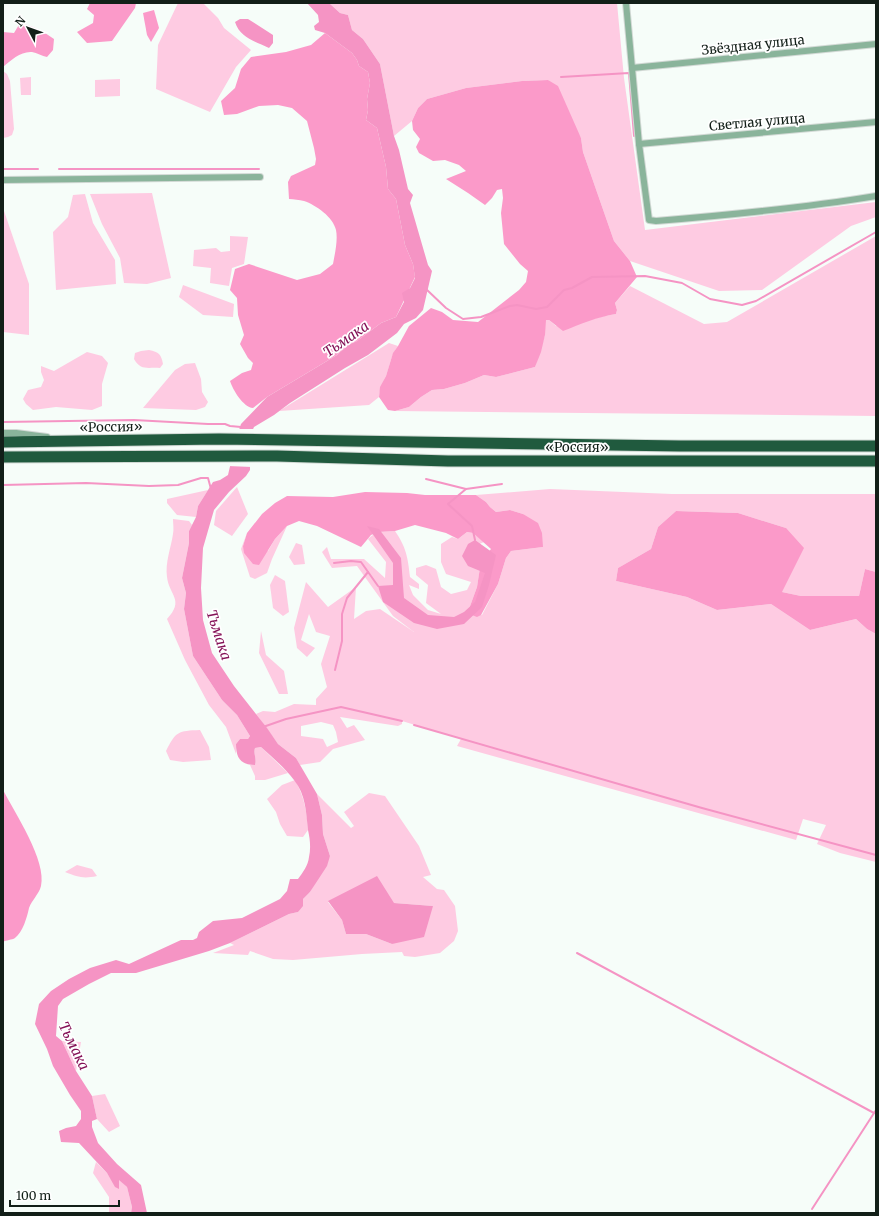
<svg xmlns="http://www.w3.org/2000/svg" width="879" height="1216" font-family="Merriweather,serif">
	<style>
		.green { fill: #fecbe2; fill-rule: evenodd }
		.forest { fill: #fb9ac9 }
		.water { fill: #f594c4 }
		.pier { fill: #f6fdf9 }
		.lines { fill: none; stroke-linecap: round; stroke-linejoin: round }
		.stream { stroke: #f594c4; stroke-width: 2 }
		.street-casing { stroke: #d2d9d5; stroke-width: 8 }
		.highway-casing { stroke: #d2d9d5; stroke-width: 13 }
		.street { stroke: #8ab49b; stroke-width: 6 }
		.highway { stroke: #205a3e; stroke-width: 11 }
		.labels { text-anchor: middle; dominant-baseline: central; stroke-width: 3.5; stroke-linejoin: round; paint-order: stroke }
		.street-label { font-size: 13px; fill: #121f18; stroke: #fff }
		.water-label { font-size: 14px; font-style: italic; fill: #841257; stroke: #fff }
	</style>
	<rect width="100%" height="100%" fill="#f6fdf9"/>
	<!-- green -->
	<g class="green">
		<polygon points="178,3 203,3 218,18 224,28 251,50 236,67 210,112 156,89 158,45"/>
		<polygon points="329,3 617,3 624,78 645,230 876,202 876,217 851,226 762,290 719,291 630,261 614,241 583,152 581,138 548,80 522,81 466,88 427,99 418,108 412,121 394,136 380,64 363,39 352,30 348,15 340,13"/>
		<polygon points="3,71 7,74 10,81 14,129 12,135 8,137 3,138"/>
		<polygon points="31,77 31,95 21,95 20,78"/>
		<polygon points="120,79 120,96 95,97 95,80"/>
		<polygon points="152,193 171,278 147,284 124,283 120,258 102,224 90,194"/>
		<polygon points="85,194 93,223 115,260 116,284 56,290 53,232 68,217 73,195"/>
		<polygon points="3,208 29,284 29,335 3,332"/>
		<polygon points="230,236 248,237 244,264 232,268 229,286 210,283 211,268 193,266 194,250 216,248 221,252 230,251"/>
		<polygon points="876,236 876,416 395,411 409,407 421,397 432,390 444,389 465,383 484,375 496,377 535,367 545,335 545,320 549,320 556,326 572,327 585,321 604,316 616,314 617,310 615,303 630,286 704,324 727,322"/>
		<polygon points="183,285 234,304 233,317 203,315 179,297"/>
		<path d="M389 343 398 346C391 355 390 365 386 376 382 384 380 388 379 397L369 405 279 411Z"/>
		<path d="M149 350C159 352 161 354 163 364L160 368C147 367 141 371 134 359L135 353 141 351Z"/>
		<polygon points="87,352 102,356 108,363 102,384 102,406 92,410 56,407 33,410 26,404 23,399 28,390 41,387 44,380 41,372 41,366 54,371"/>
		<polygon points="195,363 201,379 202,392 208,402 205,407 196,410 143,408 175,370 185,364"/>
		<polygon points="237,487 248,514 232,536 214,525 216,511"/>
		<path d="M550 489 672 494H876V572L865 569 859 596H801L782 592 786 528 738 513 676 511 658 527 651 549 618 568 616 581 687 597 717 610 771 604 810 630 856 619 867 629 876 634V862L840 853 817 844 826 825 803 819 796 840 457 746 461 739 402 721V724L398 726 340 717 347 728 354 725 365 740 333 749 320 762 300 765 296 758 278 744 256 714 263 711 275 712 294 704 316 705V699L327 687 321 664 330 636 316 632 309 614 301 640 315 648 307 657 297 648 294 628 306 582 328 607 356 587 354 619 366 611 380 609 414 632 393 616 357 566 332 568 322 552 327 547 331 559H364L385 578 386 562 368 539C375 531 384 532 395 531 406 547 408 557 410 577L419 584V589L409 585 413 595 428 610 441 614 426 603 428 585 416 575V568L426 565 436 569 441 587 451 594 467 590 471 582 446 574 441 562V544L452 537 458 539 467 532 473 533 484 542 475 546 480 568 477 587 469 609 482 615 498 584 506 558 511 551 543 547 523 514 510 510 496 512 490 507 486 502 476 495ZM321 722 333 725 336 732 338 742 327 747 323 739 301 736V726Z"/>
		<polygon points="208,490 198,506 196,517 177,515 167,503 167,499"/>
		<path d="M173 519 189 521 192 525 189 531V543L182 578 186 593 184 609 193 656 222 700 237 715 250 736 248 739H240L236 744V754L226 727 209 705 185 660 167 619C185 600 169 595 167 577 165 562 171 548 173 534 174 529 173 524 173 519Z"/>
		<polygon points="287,526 272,559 267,573 255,579 250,577 241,549 247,533 243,546 268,551 275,539"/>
		<polygon points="296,543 302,545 305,564 294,565 289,557"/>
		<polygon points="275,575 285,581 289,612 283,616 273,608 270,585"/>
		<polygon points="261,631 266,655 284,671 288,694 279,694 259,653"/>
		<path d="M200 730 209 747 211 760 183 762 170 760 166 751C176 731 178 731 200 730Z"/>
		<path d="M261 747 288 773 265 780H255V776L250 765H255C257 758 253 754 255 748Z"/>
		<path d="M295 780C304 796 307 812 308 830L303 837 287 836 280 824 276 812 267 799 282 785Z"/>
		<path d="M369 793 385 796 419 846 431 875 423 877 437 889 444 890 455 906 458 931 454 941 440 953 415 957 404 956 402 952 362 954 293 960 273 959 250 951 248 955 213 953 234 945 230 943 289 914 298 912 303 899 310 892 330 856 323 834 322 815 317 794 351 828 354 826 344 812ZM328 902 394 903 433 906 392 944 366 934H346L342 920Z"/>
		<path d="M77 865 92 869 97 876C83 879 78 877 65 872Z"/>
		<polygon points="62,1041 81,1042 76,1071"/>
		<polygon points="105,1094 120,1126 109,1132 97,1119 92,1096"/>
		<polygon points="96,1162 107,1173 116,1187 119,1179 127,1187 132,1207 131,1213 109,1213 109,1197 93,1173"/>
	</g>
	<!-- forest -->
	<g class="forest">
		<polygon points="90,3 136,3 135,8 112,41 87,43 77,32 93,23 94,15 87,9"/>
		<polygon points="154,10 159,28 151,42 147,35 143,13"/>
		<path d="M20 23C33 26 43 31 54 39L53 50 47 57C42 56 37 53 32 52 21 51 11 60 3 67V32L14 33Z"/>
		<path d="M325 33 352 53 357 60 359 66 368 72 370 83 367 99 368 110 366 120 377 128 386 167 388 189 396 199 405 245 413 264 415 277 396 317 381 323 357 341 348 345 337 355 267 397 253 408C243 407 233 390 230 381L242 373 251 370 253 363 248 358 240 344 244 335 238 315 237 298 230 290 235 269 249 264 297 280 320 274 333 264C335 253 338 240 336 230 333 217 316 205 304 201 299 200 294 199 289 199L288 182 291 176 315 165 316 159 314 148 307 121 292 108 278 105 259 106 237 114 224 115 221 101 235 88 241 69 251 57 286 52 311 45Z"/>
		<path d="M548 80 558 86 581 138 583 152 614 241 630 261 637 277 615 303 617 310 616 314C597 317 581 324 563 331L549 320H546L545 335 541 352 535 367 496 377 484 375 465 383 444 389 432 390 421 397 409 407 395 411 388 410 379 397 380 387 386 376 393 353 398 346 409 326 431 308 442 312 453 320 478 322 519 290 526 282 528 271 520 264 504 244 501 213 503 198 502 189 497 190 492 198 485 205 468 193 446 179 466 171 459 165 445 160 433 161 419 153 416 147 420 139 413 130 412 121 418 108 427 99 466 88 522 81Z"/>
		<polygon points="365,492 407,493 425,495 476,495 486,502 490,507 496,512 510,510 523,514 538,523 542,533 543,547 511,551 506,558 498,584 481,615 477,617 472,615 469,609 477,587 481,561 491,549 473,533 467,532 458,539 446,533 415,525 395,531 379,532 371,535 361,547 317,526 299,521 287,526 275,539 259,565 253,564 244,553 243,546 247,533 262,514 275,503 287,496 333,497"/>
		<polygon points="676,511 738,513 786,528 804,548 782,592 801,596 859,596 865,569 876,572 876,634 867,629 856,619 810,630 771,604 717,610 687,597 616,581 618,568 651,549 658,527"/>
		<path d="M3 790C15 813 47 861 41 886 39 894 32 900 29 908 27 917 23 932 15 938 12 940 6 940 3 942Z"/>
	</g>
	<!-- water -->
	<g class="water">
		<path d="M307 3H329L340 13 348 15 352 30 363 39 380 64 394 136 399 150 408 189 413 195 410 203 428 265 432 271 423 310 416 318 404 324 397 333 368 355 345 368 290 403 274 415 254 427 250 436V470L246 476 229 492 214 510 203 548 201 588 203 620 212 653 234 686 267 728 278 744 296 758 317 794 322 815 323 834 330 856 327 866 310 892 303 899V906L298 912 289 914 230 943 209 951 136 973H111L89 984 63 999 58 1006 56 1036 62 1041 76 1071 92 1096 97 1119 92 1121V1127L98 1143 117 1164 141 1185 147 1213H131L132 1207 127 1187 119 1180V1189L115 1187 107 1173 79 1143 61 1142 59 1131 66 1128 76 1126 81 1119V1111L70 1095 53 1066 47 1049 35 1024 39 1004 51 991 69 979 90 968 116 960 129 964 181 940H193L197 938 199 932 213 921 242 918 280 899 287 891 290 879H298C303 872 308 866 309 857 311 848 310 839 308 830 306 812 306 795 294 780 285 768 273 758 261 747L255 748C253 754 257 758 255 765 240 765 236 757 236 744L240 739H248L250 736 237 715 222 700 193 656 184 609 186 593 182 578 189 543V531L196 517 198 506 213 482 220 480 228 475 237 436 241 424 267 397 337 355 348 345 357 341 381 323 396 317 404 302 402 293 410 288 415 278 413 264 405 245 396 199 388 189 386 167 377 128 366 120 368 110 367 99 370 83 368 72 359 66 357 60 352 53 325 33 315 30 314 26 319 22 318 15Z"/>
		<path d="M240 19H248L273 35V43L269 48C255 41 240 38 235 22Z"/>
		<polygon points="367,526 379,529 401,558 404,598 428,615 454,617 464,612 475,602 485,573 468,566 462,556 468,544 475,540 496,555 489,585 482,607 464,624 437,629 414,623 383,602 378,586 393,585 393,563"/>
		<polygon points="377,876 394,903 433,906 424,937 392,944 366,934 346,934 342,920 328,901"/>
	</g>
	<!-- pier -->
	<polygon class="pier" points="237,429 255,429 252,436 252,467 228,466"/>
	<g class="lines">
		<!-- stream -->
		<g class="stream">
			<polyline points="561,77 629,73 634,136"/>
			<polyline points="3,169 38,169"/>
			<polyline points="59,169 259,169"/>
			<polyline points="426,289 446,308 463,319 481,317 510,306 517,305 536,309 547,307 564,290 572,288 592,277 645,276 682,283 710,299 742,305 756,301 876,232"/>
			<polyline points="3,422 134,420 208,424 225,424 230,426 241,427"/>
			<polyline points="426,479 466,489 502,484"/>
			<polyline points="3,485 86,483 149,486 178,485 201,478 208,478 211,489"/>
			<polyline points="466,489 448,504 472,526 475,540"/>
			<polyline points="334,563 351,561 361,562 378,586"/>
			<polyline points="335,670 342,641 342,614 347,598 368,572"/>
			<polyline points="414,725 702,808 876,855"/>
			<polyline points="263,727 286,719 341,707 402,721"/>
			<polyline points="577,953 874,1113"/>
			<polyline points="812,1209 876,1110"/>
		</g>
		<defs>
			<g id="street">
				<path d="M626 3 639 144 649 220 656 221C730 215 803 208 876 196"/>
				<polyline points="632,68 876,44"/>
				<polyline points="639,144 876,122"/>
				<polyline points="3,180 260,177"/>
				<polyline points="3,433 16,433 47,437"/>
			</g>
			<g id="highway">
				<polyline points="3,442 219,439 680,446 876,446"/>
				<polyline points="3,457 277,456 448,461 876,461"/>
			</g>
		</defs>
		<!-- street casing -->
		<use href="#street" class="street-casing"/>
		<!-- highway casing -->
		<use href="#highway" class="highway-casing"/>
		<!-- street -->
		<use href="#street" class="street"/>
		<!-- highway -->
		<use href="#highway" class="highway"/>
	</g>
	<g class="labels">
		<!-- street labels -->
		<g class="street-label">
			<text transform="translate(753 45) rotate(-6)">Звёздная улица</text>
			<text transform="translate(757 122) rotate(-5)">Светлая улица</text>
			<text transform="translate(111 427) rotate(-1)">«Россия»</text>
			<text x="577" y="447">«Россия»</text>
		</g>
		<!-- water labels -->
		<g class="water-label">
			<text transform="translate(346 339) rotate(-35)">Тьмака</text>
			<text transform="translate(219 635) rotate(72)">Тьмака</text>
			<text transform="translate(74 1046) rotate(64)">Тьмака</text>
		</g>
	</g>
	<!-- border -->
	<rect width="879" height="1216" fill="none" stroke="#121f18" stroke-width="8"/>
	<!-- north arrow -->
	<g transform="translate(28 28) rotate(311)" stroke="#ffffff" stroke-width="3" paint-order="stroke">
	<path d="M0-3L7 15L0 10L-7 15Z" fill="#121f18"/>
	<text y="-6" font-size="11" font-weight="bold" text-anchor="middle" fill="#121f18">N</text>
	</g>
	<!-- scale -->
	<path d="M10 1200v6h109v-6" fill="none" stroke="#121f18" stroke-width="2"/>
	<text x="16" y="1200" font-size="12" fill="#121f18" stroke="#ffffff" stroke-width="3" paint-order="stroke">100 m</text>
</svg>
